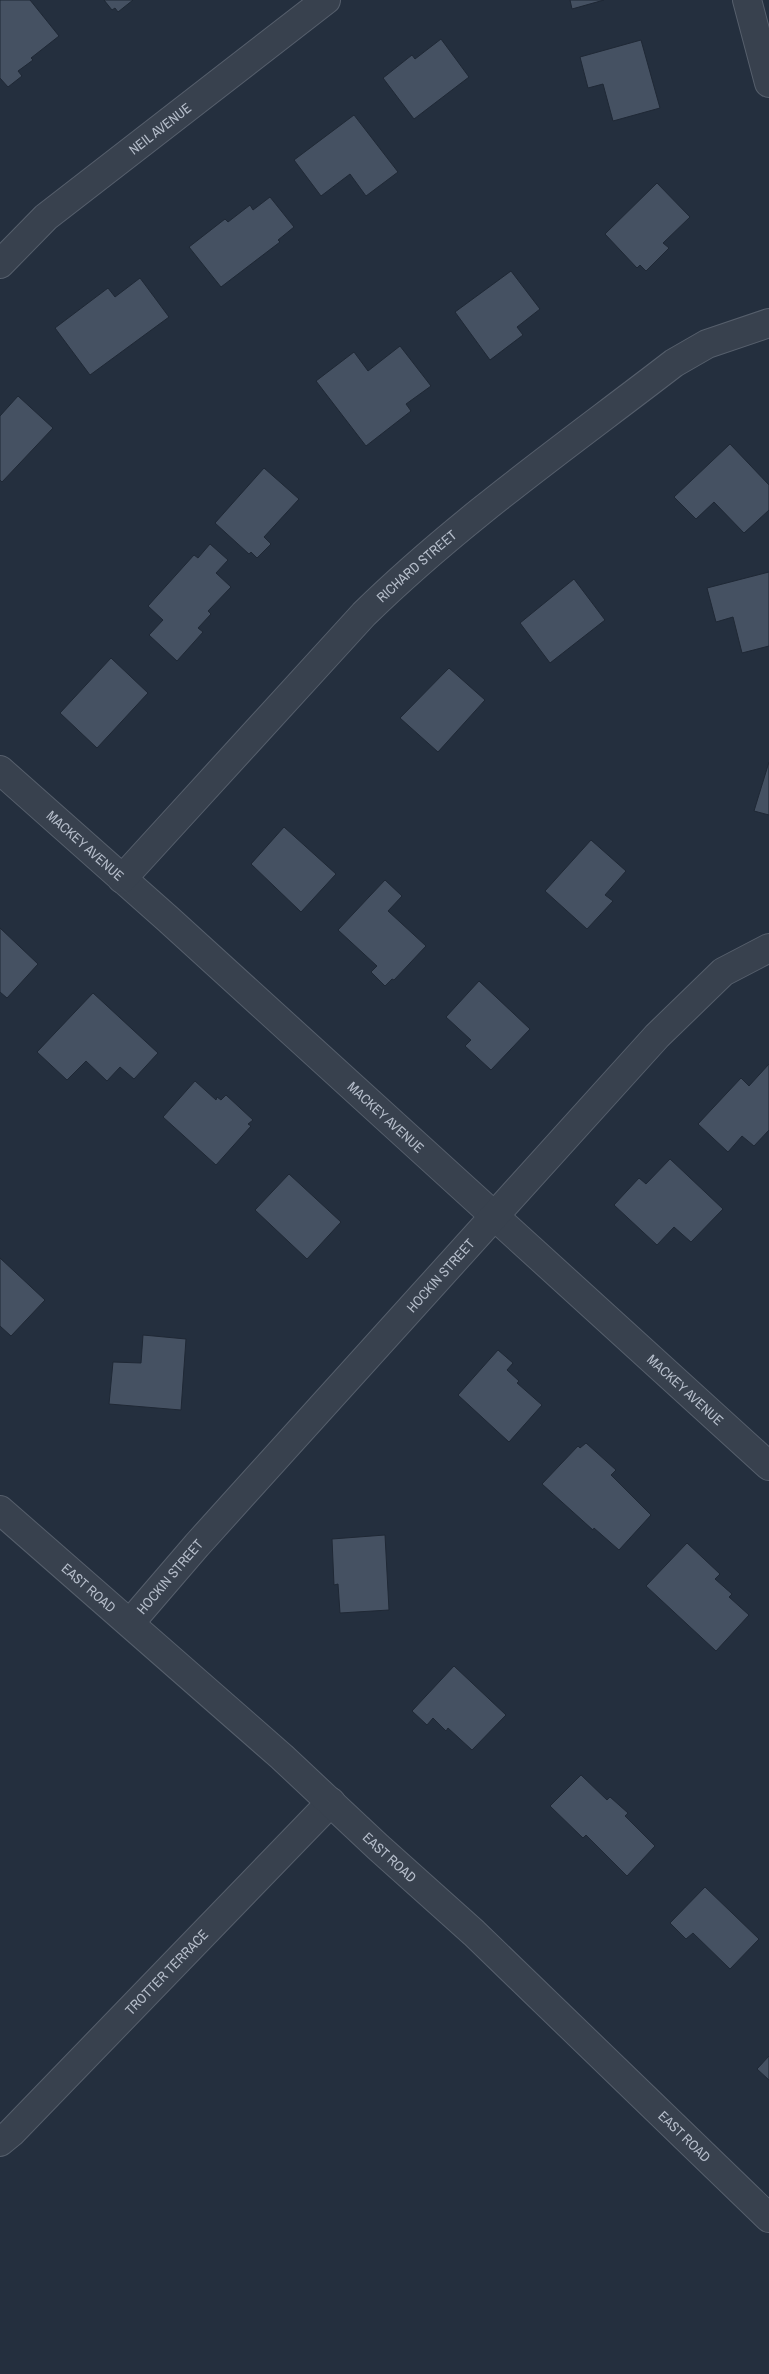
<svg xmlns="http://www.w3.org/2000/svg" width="769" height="2374" font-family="'Archivo Narrow',sans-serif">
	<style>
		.building { fill: #455162; stroke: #1f2835 }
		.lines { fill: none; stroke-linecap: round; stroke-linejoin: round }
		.minor-casing { stroke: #565f6c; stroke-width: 30 }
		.tertiary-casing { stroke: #565f6c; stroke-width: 30 }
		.minor { stroke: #38414e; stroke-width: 28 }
		.tertiary { stroke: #38414e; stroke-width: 28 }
		.labels { text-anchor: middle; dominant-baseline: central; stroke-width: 5; stroke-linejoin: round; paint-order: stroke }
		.street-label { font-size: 14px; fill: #b4bcc9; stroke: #1d2633 }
	</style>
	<rect width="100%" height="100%" fill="#242f3e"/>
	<!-- building -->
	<g class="building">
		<polygon points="0,0 30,0 59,36 31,58 33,60 18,71 22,76 8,87 0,78"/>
		<polygon points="104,0 133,0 118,12 115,8 112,10"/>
		<polygon points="570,0 604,0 572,9"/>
		<polygon points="441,39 469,77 414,119 383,78 412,55 415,59"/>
		<polygon points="641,40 660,108 613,121 603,84 588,88 580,57"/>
		<polygon points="354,115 398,172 366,196 350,174 321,196 294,160"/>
		<polygon points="657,183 690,217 663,243 669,248 646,271 640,265 637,268 605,234"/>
		<polygon points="270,197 294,227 278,240 280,242 221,287 189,247 225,219 228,222 250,205 253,210"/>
		<polygon points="511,271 540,309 517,327 523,335 490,360 455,312"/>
		<polygon points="140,278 169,317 90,375 55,328 108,288 115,297"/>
		<polygon points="400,346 431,386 406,404 411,411 366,446 316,381 354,352 368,371"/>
		<polygon points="18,396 53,428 2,482 0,480 0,416"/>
		<polygon points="730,444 769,485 769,510 744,533 714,502 696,519 674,497"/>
		<polygon points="264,468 299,499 264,537 271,544 257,558 251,552 249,554 215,523"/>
		<polygon points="210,544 228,560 216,573 231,587 208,611 211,614 198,628 203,632 177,661 149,635 163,620 148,606 194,555 198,558"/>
		<polygon points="769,572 769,646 742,653 733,617 716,622 707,588"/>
		<polygon points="574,579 605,620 550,663 520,623"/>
		<polygon points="111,658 148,693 97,748 60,713"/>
		<polygon points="449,668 485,700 438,752 400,718"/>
		<polygon points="769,762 769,815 754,811"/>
		<polygon points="284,827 336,874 301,912 251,864"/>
		<polygon points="591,840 626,871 605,895 613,901 587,929 545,891"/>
		<polygon points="385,880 402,896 388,911 426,946 394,980 392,979 385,986 371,972 377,966 338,930"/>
		<polygon points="0,928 38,964 7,998 0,992"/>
		<polygon points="479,981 530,1029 491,1070 465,1046 471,1040 446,1017"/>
		<polygon points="93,993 158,1053 134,1079 120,1067 107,1081 86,1061 67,1080 37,1052"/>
		<polygon points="769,1064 769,1130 754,1146 742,1136 728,1152 698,1124 741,1078 749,1086"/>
		<polygon points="195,1081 216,1100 217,1097 221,1100 226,1095 253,1120 248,1124 251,1126 216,1165 163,1117"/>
		<polygon points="670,1159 723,1209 691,1242 674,1227 657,1245 614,1205 639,1178 646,1184"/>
		<polygon points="289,1174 341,1222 307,1259 255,1210"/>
		<polygon points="0,1258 45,1300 11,1336 0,1326"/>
		<polygon points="143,1335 186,1339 181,1410 109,1404 113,1362 141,1363"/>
		<polygon points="498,1350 513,1363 507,1370 519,1381 517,1383 542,1405 509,1442 458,1395"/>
		<polygon points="586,1443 616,1470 611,1475 651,1515 619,1550 594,1528 593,1530 542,1484 578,1446 580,1448"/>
		<polygon points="385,1535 389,1610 340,1613 338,1584 334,1585 332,1539"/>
		<polygon points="687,1543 720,1574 715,1579 732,1594 729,1597 749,1615 716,1651 646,1586"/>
		<polygon points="454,1666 506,1715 472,1750 448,1728 446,1731 433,1718 427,1725 412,1711"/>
		<polygon points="581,1775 607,1800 610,1797 628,1813 625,1816 655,1846 627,1876 586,1835 583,1838 550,1806"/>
		<polygon points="705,1887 759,1939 730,1969 693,1933 686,1939 670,1923"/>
		<polygon points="769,2056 769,2080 757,2069"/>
	</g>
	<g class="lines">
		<defs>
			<g id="minor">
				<polyline points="747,0 769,83"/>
				<path id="s1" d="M0 264 46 217 326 0"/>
				<path id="s2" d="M0 770 168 919 769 1466"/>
				<path id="s3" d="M122 879 364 614C459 521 569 444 674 363L707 344 769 323"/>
				<path id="s4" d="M130 1623 197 1545 657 1036 723 972 769 948"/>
				<path id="s5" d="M0 2142 11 2133 331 1802"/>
			</g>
			<g id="tertiary">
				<path id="s6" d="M0 1510 282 1757 378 1847 474 1933 769 2218"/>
			</g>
		</defs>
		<!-- minor casing -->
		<use href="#minor" class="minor-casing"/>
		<!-- tertiary casing -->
		<use href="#tertiary" class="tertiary-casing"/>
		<!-- minor -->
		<use href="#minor" class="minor"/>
		<!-- tertiary -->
		<use href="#tertiary" class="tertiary"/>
	</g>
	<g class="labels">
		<!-- street labels -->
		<g class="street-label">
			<text stroke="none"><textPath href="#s1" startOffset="210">NEIL AVENUE</textPath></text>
			<text stroke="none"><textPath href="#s3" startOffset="430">RICHARD STREET</textPath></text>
			<text stroke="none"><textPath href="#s2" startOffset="114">MACKEY AVENUE</textPath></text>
			<text stroke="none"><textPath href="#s2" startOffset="519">MACKEY AVENUE</textPath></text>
			<text stroke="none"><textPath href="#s4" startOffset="466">HOCKIN STREET</textPath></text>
			<text stroke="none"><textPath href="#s2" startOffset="924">MACKEY AVENUE</textPath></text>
			<text stroke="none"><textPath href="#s4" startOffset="61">HOCKIN STREET</textPath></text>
			<text stroke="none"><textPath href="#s6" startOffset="118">EAST ROAD</textPath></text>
			<text stroke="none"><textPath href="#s6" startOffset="522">EAST ROAD</textPath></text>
			<text stroke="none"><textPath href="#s5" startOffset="238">TROTTER TERRACE</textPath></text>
			<text stroke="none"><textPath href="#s6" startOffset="928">EAST ROAD</textPath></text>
		</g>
	</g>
</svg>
